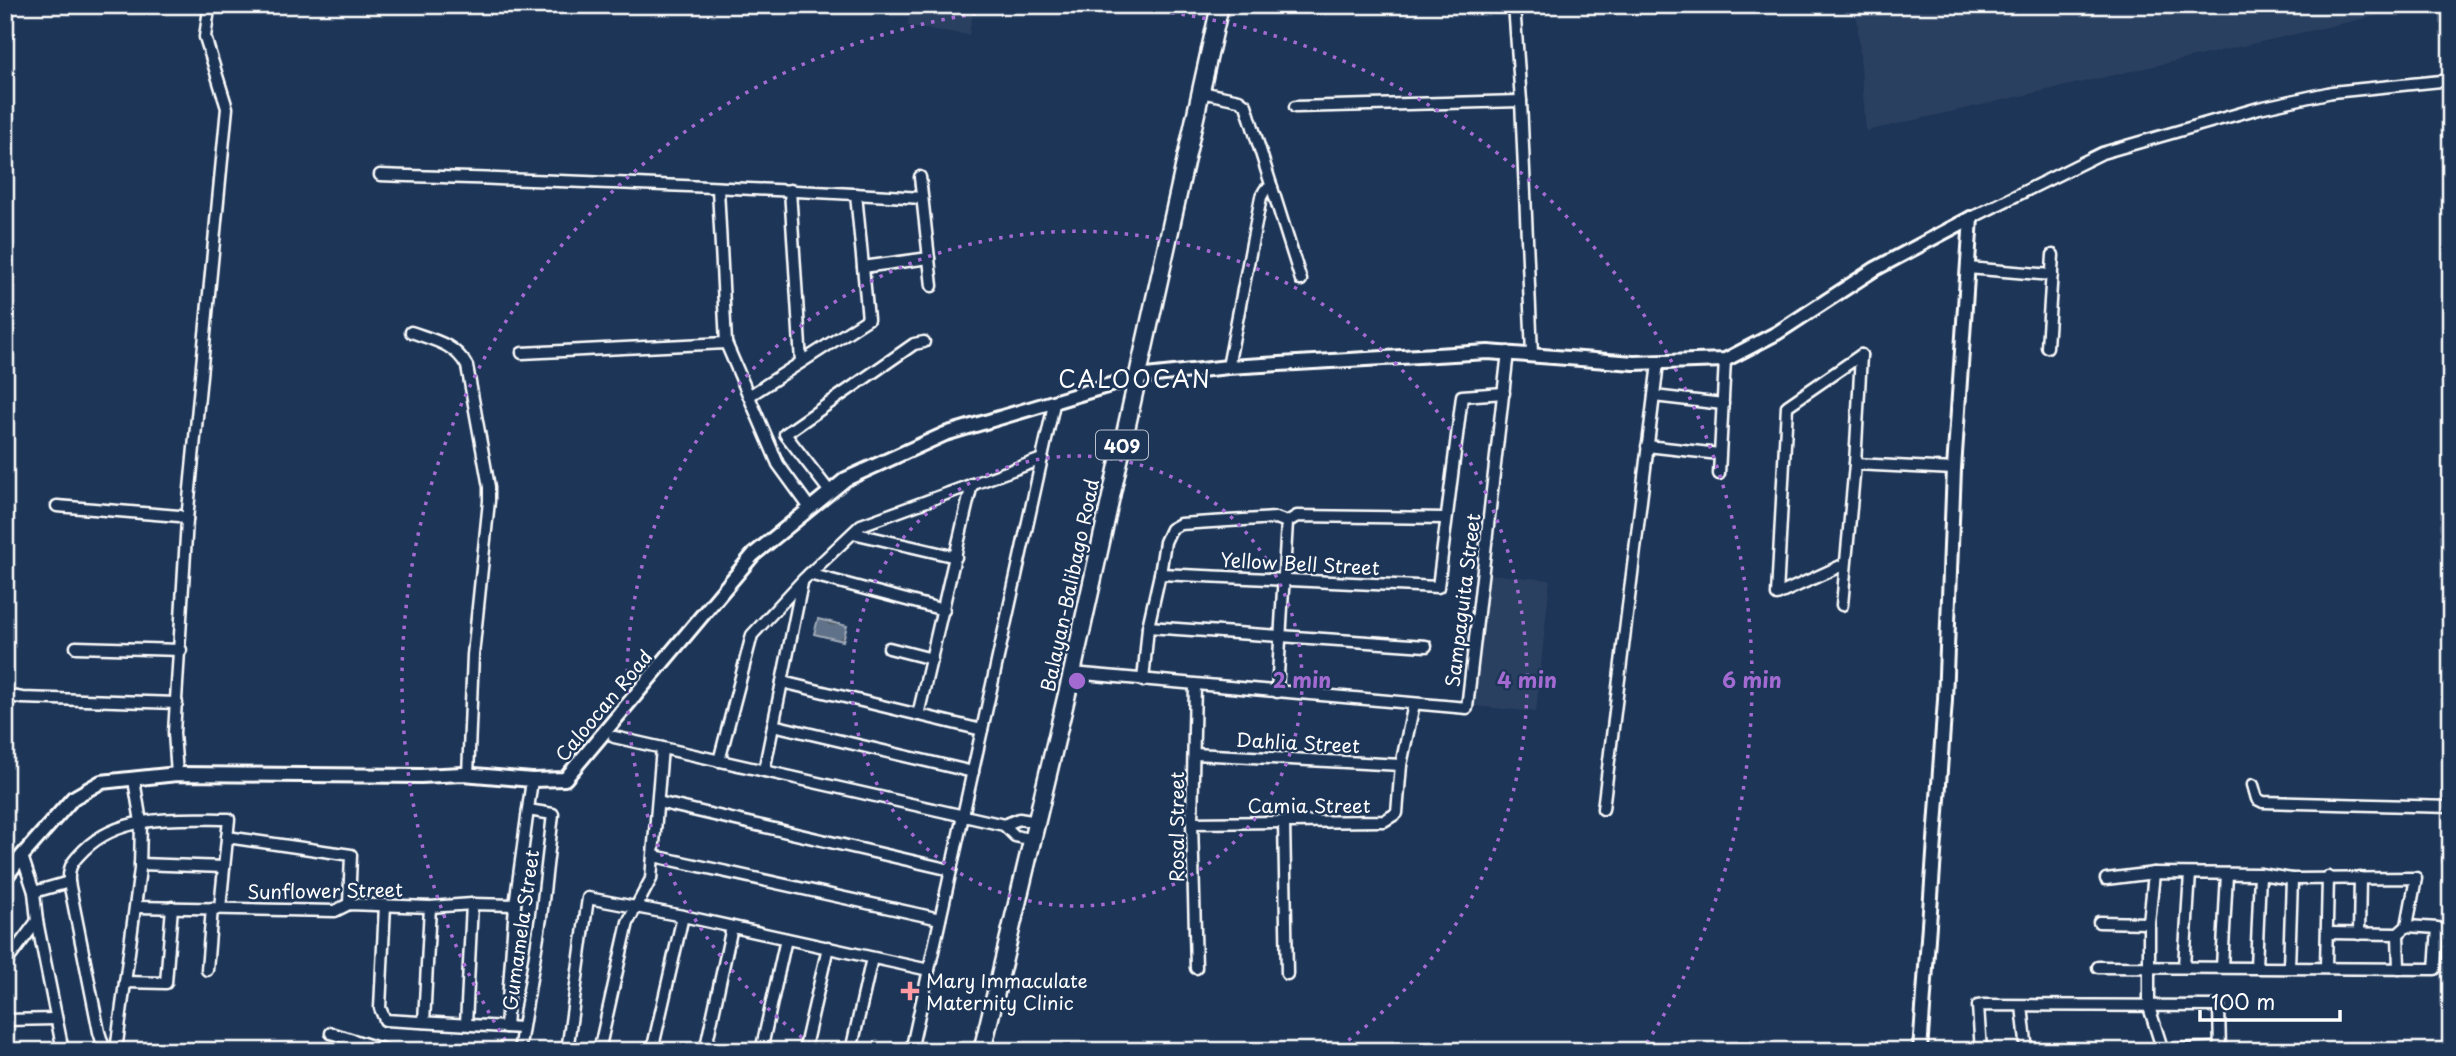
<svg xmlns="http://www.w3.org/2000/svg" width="2456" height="1056" font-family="'Playpen Sans',sans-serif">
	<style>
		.built { fill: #2a4161 }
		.water { fill: url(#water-waves); stroke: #a0aab8; stroke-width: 2 }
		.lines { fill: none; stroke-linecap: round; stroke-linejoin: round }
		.minor-casing { stroke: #fff; stroke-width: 15 }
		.tertiary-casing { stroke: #fff; stroke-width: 18 }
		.primary-casing { stroke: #fff; stroke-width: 21 }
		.minor { stroke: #1d3557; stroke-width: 10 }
		.tertiary { stroke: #1d3557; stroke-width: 12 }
		.primary { stroke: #1d3557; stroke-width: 16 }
		.ring { fill: none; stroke: #a36bd2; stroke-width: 3.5; stroke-dasharray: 3.5 7 }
		.poi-dot { fill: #ff9aa2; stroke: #1d3557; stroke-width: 2.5 }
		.labels { text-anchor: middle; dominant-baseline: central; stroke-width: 5; stroke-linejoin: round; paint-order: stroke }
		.shield { fill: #1d3557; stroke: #bbc2cd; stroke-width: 2 }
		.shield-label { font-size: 18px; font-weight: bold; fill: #fff }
		.street-label { font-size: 19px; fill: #fff; stroke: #1d3557 }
		.poi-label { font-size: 19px; fill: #fff; stroke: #1d3557; text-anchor: start }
		.quarter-label { font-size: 23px; letter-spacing: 2px; fill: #fff; stroke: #1d3557 }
		.centre { fill: #a36bd2; stroke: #1d3557; stroke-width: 3.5 }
		.ring-label { font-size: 21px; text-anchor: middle; font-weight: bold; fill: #a36bd2; stroke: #1d3557; stroke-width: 5; stroke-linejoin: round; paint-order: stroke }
	</style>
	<defs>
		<pattern id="water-waves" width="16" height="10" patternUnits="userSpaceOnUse" patternTransform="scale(1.75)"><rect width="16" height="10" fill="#617289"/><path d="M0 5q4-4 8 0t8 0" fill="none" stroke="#555d67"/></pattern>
	</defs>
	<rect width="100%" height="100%" fill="#1d3557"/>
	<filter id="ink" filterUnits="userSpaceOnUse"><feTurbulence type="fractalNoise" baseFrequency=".0143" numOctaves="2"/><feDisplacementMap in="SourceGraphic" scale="14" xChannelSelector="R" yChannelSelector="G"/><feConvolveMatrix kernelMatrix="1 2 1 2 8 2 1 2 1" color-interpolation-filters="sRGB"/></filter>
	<g filter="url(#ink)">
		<!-- built -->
		<g class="built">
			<polygon points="910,5 974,5 969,35 908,26"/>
			<polygon points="1856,5 2424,5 1866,131"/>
			<polygon points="1487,574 1550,580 1536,712 1474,706"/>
		</g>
		<!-- water -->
		<polygon class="water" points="818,619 847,626 843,641 814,634"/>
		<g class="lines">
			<defs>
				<g id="minor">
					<polyline points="1514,5 1521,101 1532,354"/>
					<polyline points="1201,92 1239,100 1246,105 1301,280"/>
					<polyline points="1295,107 1521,101"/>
					<path d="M380 175C561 181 742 187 922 198"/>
					<polyline points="920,177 932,286"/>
					<polyline points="718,189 726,343 778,464 810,508"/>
					<polyline points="790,190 801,362"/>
					<polyline points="1971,218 2102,153 2259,108 2332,92 2451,80"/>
					<polyline points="863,267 929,258"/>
					<polyline points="1968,268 2052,275"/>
					<path d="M411 332C434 340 455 344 467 366L489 487V501L473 655 468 775"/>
					<polyline points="2047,347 2053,255"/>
					<polyline points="522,353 726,343"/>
					<polyline points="1228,367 1261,197 1265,190 1272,187"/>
					<polyline points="749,396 868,319 856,194"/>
					<polyline points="1654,396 1723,404"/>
					<polyline points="1647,446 1719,454"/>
					<polyline points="1855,464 1954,469"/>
					<polyline points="1719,474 1725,360"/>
					<polyline points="830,492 785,434 914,344 924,342"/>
					<polyline points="57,506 179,516 187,520 174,733 177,774"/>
					<polyline points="187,520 227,108 205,37 209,9 214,5"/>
					<polyline points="853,533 956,557"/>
					<polyline points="1845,564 1777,595 1787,406 1861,355"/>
					<polyline points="809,574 944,610"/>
					<polyline points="1160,574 1438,587 1462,396 1504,393"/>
					<polyline points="1842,605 1855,464 1861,355"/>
					<polyline points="1148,627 1426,646"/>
					<polyline points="76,647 181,650"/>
					<polyline points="889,648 932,659"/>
					<polyline points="1072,673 1467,708 1508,352"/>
					<polyline points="1143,681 1148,627 1160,574 1165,542 1171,529 1180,524 1276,518 1287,522 1297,516 1446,518"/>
					<polyline points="782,682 982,730"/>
					<polyline points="1195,685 1192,823 1196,968"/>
					<polyline points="1277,692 1287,522"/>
					<polyline points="5,695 22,698 177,703"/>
					<polyline points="918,715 972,484"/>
					<polyline points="773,725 973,772"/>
					<polyline points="614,737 1004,825 1015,836 1033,840"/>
					<polyline points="1194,754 1401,765"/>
					<polyline points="719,761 752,635 803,580 861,525 1042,459"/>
					<polyline points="764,771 802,583"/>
					<polyline points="2253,785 2257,799 2263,802 2451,807"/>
					<polyline points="658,802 951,870"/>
					<polyline points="1603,809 1658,363"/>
					<polyline points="1284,822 1287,974"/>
					<polyline points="1192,823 1384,821 1397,813 1401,765 1414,704"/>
					<polyline points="1004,825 1019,819 1037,822"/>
					<polyline points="227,837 351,855 349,904"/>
					<polyline points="22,856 34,892 37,921 63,1051"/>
					<polyline points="654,856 940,919"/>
					<polyline points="2449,861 2451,846"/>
					<polyline points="140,864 224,867"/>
					<polyline points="2154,873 2149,923 2149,1007 2163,1051"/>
					<polyline points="2106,879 2154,873 2260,874 2292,879 2416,878 2407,926"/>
					<polyline points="34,892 69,882"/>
					<polyline points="385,905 380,1008 385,1020 522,1028"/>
					<polyline points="136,907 335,911 349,904 430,907 472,904 515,905"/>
					<polyline points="2099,922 2149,923"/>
					<polyline points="2359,934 2360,878"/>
					<polyline points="2398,934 2399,969"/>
					<polyline points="5,964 37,921"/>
					<polyline points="2184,966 2190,874"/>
					<polyline points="2326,966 2328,877"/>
					<polyline points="2098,967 2435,969 2438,928 2407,926 2398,934 2328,933"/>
					<polyline points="2222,967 2227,874"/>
					<polyline points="2256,967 2260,874"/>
					<polyline points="2289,967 2292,879"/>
					<polyline points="207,970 212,908"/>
					<polyline points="125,982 166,983 172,907"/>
					<polyline points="2022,1006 2027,1051"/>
					<polyline points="5,1020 56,1019"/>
					<polyline points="424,1022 430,907"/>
					<polyline points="466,1024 472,904"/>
					<polyline points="506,1027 515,905 532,780"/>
					<polyline points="331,1033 388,1051"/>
					<path d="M105 1051 99 1032 69 882C68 866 73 861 84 850 121 813 181 819 229 819L220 908"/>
					<polyline points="116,1051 140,869 141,822 134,780"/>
					<polyline points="519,1051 541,918 553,814 528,810"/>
					<polyline points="567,1051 588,898 683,916 929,970"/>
					<polyline points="599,1051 628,922 651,879 662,748"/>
					<polyline points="652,1051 683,916"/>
					<polyline points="705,1051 732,927"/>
					<polyline points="761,1051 786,939"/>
					<polyline points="804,1051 828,947"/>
					<polyline points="851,1051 872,958"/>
					<polyline points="911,1051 1054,404"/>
					<polyline points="1981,1051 1978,1006 1984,1005 2219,1006 2220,1051"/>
					<polyline points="2129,1051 2220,1048"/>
				</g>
				<g id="tertiary">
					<polyline points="5,878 22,856 73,798 101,782 177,774 421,776 463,774 532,780 565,779 753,555 846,479 945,434 1137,377 1228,367 1488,352 1634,363 1725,360 1777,333 1875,269 1971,218"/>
					<polyline points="1920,1051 1945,700 1954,469 1971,218"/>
				</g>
				<polyline id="primary" points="982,1051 1072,673 1220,5"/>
			</defs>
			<!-- minor casing -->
			<use href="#minor" class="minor-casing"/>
			<!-- tertiary casing -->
			<use href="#tertiary" class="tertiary-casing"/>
			<!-- primary casing -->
			<use href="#primary" class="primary-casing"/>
			<!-- minor -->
			<use href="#minor" class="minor"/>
			<!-- tertiary -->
			<use href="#tertiary" class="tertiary"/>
			<!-- primary -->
			<use href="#primary" class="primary"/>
		</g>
	</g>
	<!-- distance rings -->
	<g class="ring">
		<circle cx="1077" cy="681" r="225"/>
		<path d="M819 1050A450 450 0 1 1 1335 1050"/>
		<path d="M511 1049A675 675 0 1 1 1643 1049"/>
	</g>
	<!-- markers -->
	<path class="poi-dot" d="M906.5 980.5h7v7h7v7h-7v7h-7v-7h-7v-7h7z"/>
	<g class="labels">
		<!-- shield labels -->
		<rect class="shield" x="1096" y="430.5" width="52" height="29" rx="5"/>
		<g class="shield-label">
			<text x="1122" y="445">409</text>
		</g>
		<!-- street labels -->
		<g class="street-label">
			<text transform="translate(1300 563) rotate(3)">Yellow Bell Street</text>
			<text transform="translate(1069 585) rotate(-78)">Balayan-Balibago Road</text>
			<text transform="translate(1462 600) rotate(-83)">Sampaguita Street</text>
			<text transform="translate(603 705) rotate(-50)">Caloocan Road</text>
			<text transform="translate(1298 742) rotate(3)">Dahlia Street</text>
			<text x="1309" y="805">Camia Street</text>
			<text transform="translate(1176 827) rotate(-90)">Rosal Street</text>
			<text transform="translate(325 890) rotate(-1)">Sunflower Street</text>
			<text transform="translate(520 930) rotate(-82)">Gumamela Street</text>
		</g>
		<!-- poi labels -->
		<g class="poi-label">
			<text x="926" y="980">Mary Immaculate<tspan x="926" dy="22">Maternity Clinic</tspan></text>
		</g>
		<!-- quarter labels -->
		<g class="quarter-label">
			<text x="1135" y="378">CALOOCAN</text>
		</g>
	</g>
	<circle cx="1077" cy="681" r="10" class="centre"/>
	<g class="ring-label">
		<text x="1302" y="688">2 min</text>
		<text x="1527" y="688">4 min</text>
		<text x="1752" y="688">6 min</text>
	</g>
	<!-- margin -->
	<rect width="2456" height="1056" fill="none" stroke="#1d3557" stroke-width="28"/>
	<rect x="14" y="14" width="2428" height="1028" fill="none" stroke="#fff" stroke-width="2.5" filter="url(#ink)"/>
	<!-- scale -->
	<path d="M2200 1010v10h140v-10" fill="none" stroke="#ffffff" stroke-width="3.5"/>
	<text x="2211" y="1010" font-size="21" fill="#ffffff" stroke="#1d3557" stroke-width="5" paint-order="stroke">100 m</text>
</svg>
